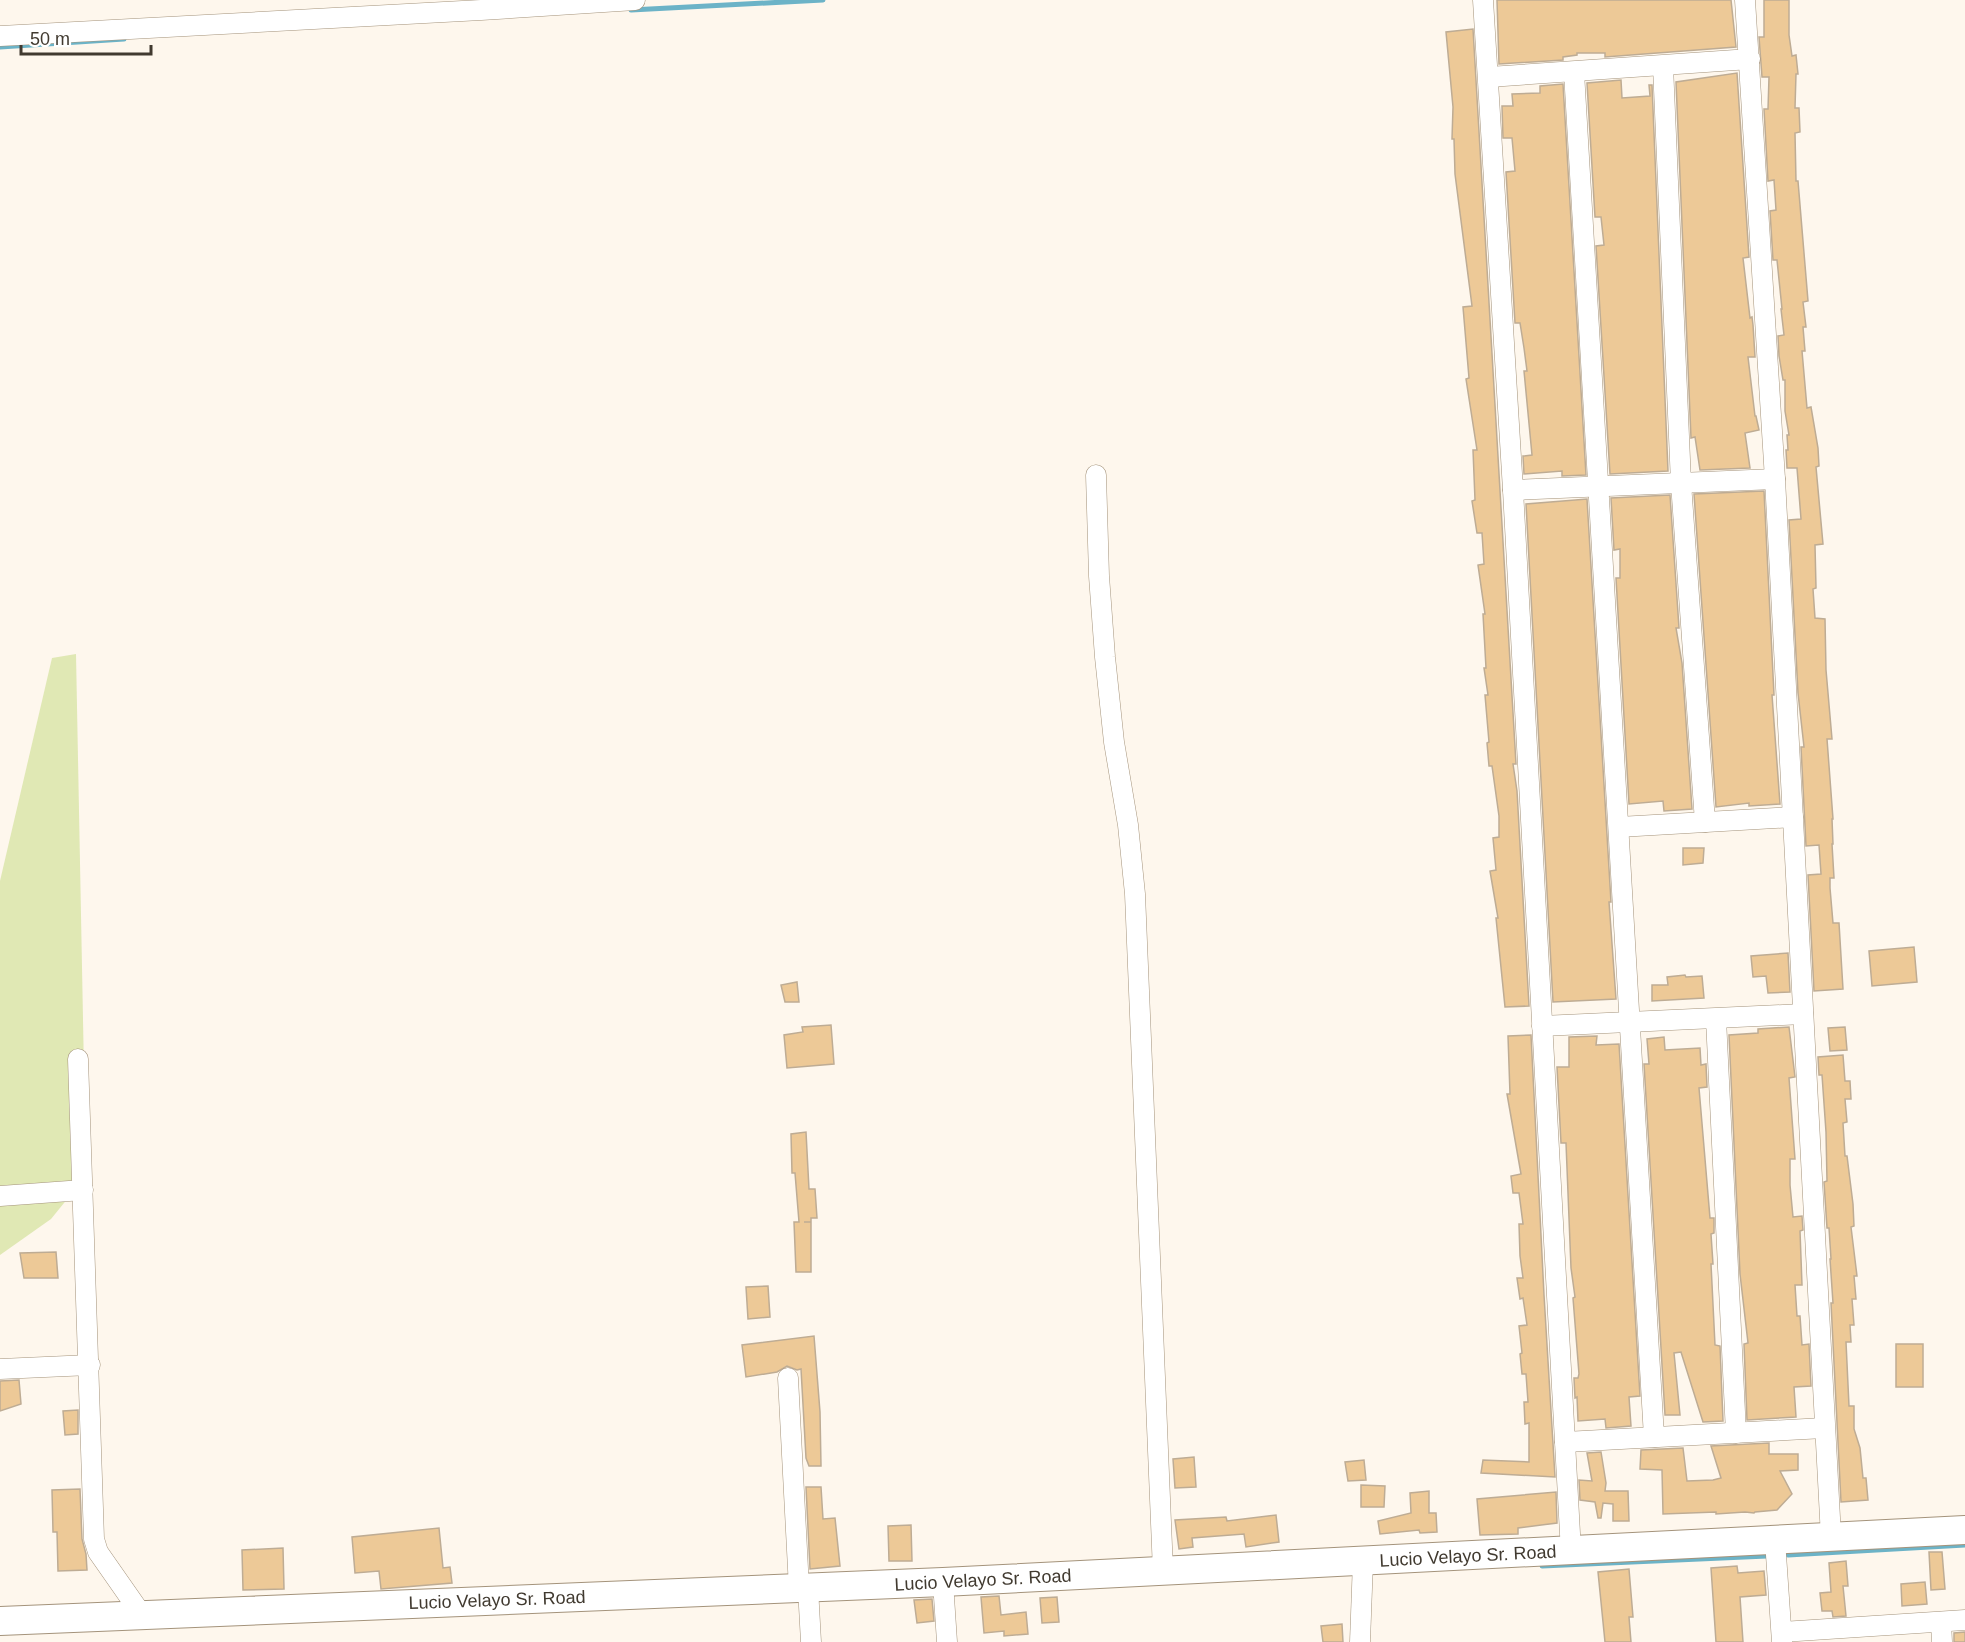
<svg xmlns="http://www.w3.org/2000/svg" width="1965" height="1642" font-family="Arial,sans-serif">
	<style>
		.green { fill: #e0e8b4 }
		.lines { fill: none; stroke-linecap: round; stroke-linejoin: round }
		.stream { stroke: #6cb3c7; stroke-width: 5 }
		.building { fill: #edc997; stroke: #beac94; stroke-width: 1.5 }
		.minor-casing { stroke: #a4937b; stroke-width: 21 }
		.secondary-casing { stroke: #a4937b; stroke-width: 30 }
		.minor { stroke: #fff; stroke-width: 20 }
		.secondary { stroke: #fff; stroke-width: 28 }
		.labels { text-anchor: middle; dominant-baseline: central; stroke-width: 6; stroke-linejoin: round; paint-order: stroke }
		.street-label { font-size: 18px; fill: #413a30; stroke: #fff }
	</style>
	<rect width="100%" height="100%" fill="#fef7ed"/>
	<!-- green -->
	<polygon class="green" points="76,654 86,1176 51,1219 0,1255 0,881 52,658"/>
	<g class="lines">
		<!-- stream -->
		<g class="stream">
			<polyline points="631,10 823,0"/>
			<polyline points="0,47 124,39"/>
			<polyline points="1788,1555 1965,1545"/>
			<polyline points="1542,1566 1767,1556"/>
		</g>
	</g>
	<!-- building -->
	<g class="building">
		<polygon points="1497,0 1731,0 1736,47 1605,57 1605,53 1577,53 1577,55 1563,57 1563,60 1499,64"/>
		<polygon points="1764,0 1789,0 1789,35 1792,56 1796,55 1798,74 1796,74 1795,108 1799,108 1800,132 1795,133 1796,181 1798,181 1808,301 1803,302 1806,327 1803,327 1805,351 1802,351 1807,408 1811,407 1818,448 1819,466 1816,467 1823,544 1815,545 1816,588 1813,589 1815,618 1825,619 1826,670 1832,739 1827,739 1833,819 1832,819 1833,844 1832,844 1834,878 1830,878 1830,888 1833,923 1839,923 1843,989 1814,991 1808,875 1821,874 1819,845 1806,846 1801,747 1804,747 1798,693 1789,520 1801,519 1797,468 1787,468 1786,450 1788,450 1787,435 1789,435 1785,411 1785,380 1783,380 1779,356 1778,336 1784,335 1781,309 1782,309 1777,260 1773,260 1770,211 1776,210 1774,180 1768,181 1764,109 1768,109 1769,77 1762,77 1759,37 1764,37"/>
		<polygon points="1473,29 1516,764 1513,764 1517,791 1529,1006 1505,1007 1496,918 1498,918 1490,871 1496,870 1493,838 1499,837 1499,816 1492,766 1489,766 1487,743 1489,742 1485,695 1488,695 1484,668 1486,668 1483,614 1485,614 1478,565 1484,564 1482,533 1477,533 1472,501 1475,500 1473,450 1477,450 1466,379 1469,378 1463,307 1472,306 1455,174 1454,139 1452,139 1453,107 1446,32"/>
		<polygon points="1737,73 1749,257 1743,258 1750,318 1752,317 1753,325 1755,357 1748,357 1755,416 1756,416 1759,430 1745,433 1750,468 1700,470 1695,437 1691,438 1676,82"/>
		<polygon points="1621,80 1622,98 1650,96 1649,85 1652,85 1668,471 1610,474 1596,246 1604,245 1601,217 1595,217 1587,83"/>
		<polygon points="1563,84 1586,475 1562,476 1562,471 1524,474 1523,456 1532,455 1524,371 1527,371 1524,348 1520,323 1515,323 1506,172 1515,171 1512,138 1503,138 1502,106 1513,106 1512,94 1540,93 1540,86"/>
		<polygon points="1764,491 1774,695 1772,695 1780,804 1749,806 1749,803 1716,807 1694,494"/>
		<polygon points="1670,495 1679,628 1676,628 1682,663 1692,809 1664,811 1663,801 1629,804 1616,578 1620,578 1620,549 1614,550 1611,498"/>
		<polygon points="1587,499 1611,902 1609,902 1616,999 1553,1002 1526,504"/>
		<polygon points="1683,848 1704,848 1703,863 1683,865"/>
		<polygon points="1914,947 1917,982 1872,986 1869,951"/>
		<polygon points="1788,953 1790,992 1768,993 1766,976 1753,977 1751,956"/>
		<polygon points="1685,975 1686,977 1702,976 1704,998 1652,1001 1652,985 1668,985 1667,977"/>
		<polygon points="797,982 799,1002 785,1002 781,985"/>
		<polygon points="831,1025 834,1064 787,1068 784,1035 803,1032 802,1027"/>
		<polygon points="1789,1027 1795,1077 1789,1078 1795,1159 1790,1159 1790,1185 1793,1217 1802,1216 1803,1230 1800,1231 1802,1285 1795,1285 1797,1316 1800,1316 1802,1345 1809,1344 1811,1386 1794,1387 1796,1417 1747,1420 1744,1344 1748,1343 1740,1274 1729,1035 1758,1033 1758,1029"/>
		<polygon points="1845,1027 1847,1050 1830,1051 1828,1028"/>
		<polygon points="1531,1035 1544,1295 1555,1477 1481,1473 1483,1460 1529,1462 1529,1423 1525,1424 1524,1402 1528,1402 1526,1374 1522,1374 1520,1354 1522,1353 1519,1326 1527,1325 1523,1298 1520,1299 1517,1278 1523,1278 1520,1256 1519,1224 1523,1224 1519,1193 1513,1193 1511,1176 1521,1174 1507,1094 1510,1094 1508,1036"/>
		<polygon points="1597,1036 1596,1045 1619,1044 1640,1396 1629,1397 1631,1426 1606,1428 1605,1419 1578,1421 1577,1397 1575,1398 1574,1378 1578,1378 1579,1374 1573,1298 1575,1297 1571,1268 1566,1143 1561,1143 1557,1067 1569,1067 1569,1037"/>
		<polygon points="1664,1037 1665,1050 1700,1048 1701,1065 1706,1064 1707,1087 1699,1088 1710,1218 1714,1218 1714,1233 1711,1234 1713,1264 1711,1264 1715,1345 1720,1346 1723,1421 1703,1422 1681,1352 1674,1353 1680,1415 1665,1415 1644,1064 1649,1064 1647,1039"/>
		<polygon points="1843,1055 1845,1081 1850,1081 1851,1099 1845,1099 1847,1122 1843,1123 1845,1156 1847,1156 1853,1204 1854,1226 1851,1227 1857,1276 1854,1276 1856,1299 1852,1299 1854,1325 1850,1325 1851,1342 1846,1342 1849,1406 1854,1406 1854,1429 1860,1448 1863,1478 1866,1478 1868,1500 1841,1502 1831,1303 1833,1303 1830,1259 1831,1259 1829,1228 1827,1228 1824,1182 1827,1181 1826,1132 1822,1075 1819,1075 1818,1057"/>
		<polygon points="806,1132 809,1189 815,1189 817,1218 811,1218 811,1222 804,1222 811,1222 811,1272 796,1272 794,1222 799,1222 795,1173 792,1173 791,1134"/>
		<polygon points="56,1252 58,1278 24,1278 20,1253"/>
		<polygon points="768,1286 770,1317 748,1319 746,1287"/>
		<polygon points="814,1336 820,1412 821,1466 809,1466 806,1458 801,1369 797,1370 787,1366 777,1372 746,1377 742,1345"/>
		<rect x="1896" y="1344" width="27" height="43"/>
		<polygon points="19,1380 21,1404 0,1411 0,1381"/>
		<polygon points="78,1410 78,1434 65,1435 63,1411"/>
		<polygon points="1769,1443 1769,1454 1798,1454 1798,1470 1780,1471 1792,1494 1777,1510 1755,1512 1754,1513 1745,1512 1716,1514 1716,1512 1663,1514 1662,1470 1640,1469 1641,1450 1683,1448 1687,1481 1713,1480 1721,1478 1711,1446"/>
		<polygon points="1601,1452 1606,1483 1605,1491 1628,1491 1629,1521 1613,1521 1613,1504 1603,1503 1601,1518 1598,1518 1595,1502 1580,1500 1579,1480 1592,1481 1587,1453"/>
		<polygon points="1194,1457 1196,1487 1175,1488 1173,1459"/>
		<polygon points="1364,1460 1366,1480 1348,1481 1345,1462"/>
		<polygon points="1361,1485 1385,1486 1384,1507 1361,1507"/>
		<polygon points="806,1487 821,1487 823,1519 835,1518 840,1566 810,1569"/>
		<polygon points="80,1489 82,1539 86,1554 87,1570 58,1571 57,1532 53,1532 52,1490"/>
		<polygon points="1429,1491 1429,1513 1436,1513 1437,1532 1420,1533 1419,1530 1380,1534 1378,1521 1411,1513 1410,1493"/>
		<polygon points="1556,1492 1557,1523 1518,1528 1518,1534 1480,1535 1477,1499"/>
		<polygon points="1276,1515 1279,1542 1246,1547 1244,1534 1192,1538 1193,1547 1179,1549 1175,1520 1226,1517 1227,1521"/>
		<polygon points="911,1525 912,1561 889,1561 888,1526"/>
		<polygon points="439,1528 443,1568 450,1567 452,1583 381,1589 379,1571 355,1573 352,1537"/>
		<polygon points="283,1548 284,1589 243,1590 242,1550"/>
		<polygon points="1929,1552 1942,1552 1945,1589 1931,1590"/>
		<polygon points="1846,1561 1848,1586 1843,1586 1846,1616 1833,1617 1832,1611 1822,1611 1820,1593 1831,1592 1829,1563"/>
		<polygon points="1737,1566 1738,1573 1764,1571 1766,1595 1740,1597 1743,1642 1716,1642 1711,1568"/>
		<polygon points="1629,1569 1633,1617 1629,1617 1631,1642 1605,1642 1598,1572"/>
		<polygon points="1925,1582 1927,1604 1902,1606 1901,1584"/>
		<polygon points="999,1596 1001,1615 1026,1612 1028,1634 1004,1636 1004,1631 984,1633 981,1597"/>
		<polygon points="1057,1597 1059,1622 1042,1623 1040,1598"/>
		<polygon points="932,1599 934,1621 917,1623 914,1600"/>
		<polygon points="1342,1624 1343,1642 1323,1642 1321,1626"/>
		<polygon points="1965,1632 1965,1642 1954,1642 1954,1633"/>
	</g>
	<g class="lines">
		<defs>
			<g id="minor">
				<polyline points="1483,0 1513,490 1571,1552"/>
				<polyline points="1745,0 1775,479 1831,1537"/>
				<polyline points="0,36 481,10 635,0"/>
				<polyline points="1663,66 1681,483 1705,822"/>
				<polyline points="1574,72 1654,1437"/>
				<polyline points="1489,77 1750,59"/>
				<polyline points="1096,475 1099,576 1105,657 1114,742 1128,825 1135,894 1163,1571"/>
				<polyline points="1513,490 1775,479"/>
				<polyline points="1619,827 1793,817"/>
				<polyline points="1716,1019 1736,1433"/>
				<polyline points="1542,1026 1803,1014"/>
				<polyline points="78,1059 94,1539 98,1552 142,1615"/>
				<polyline points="0,1196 83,1190"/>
				<polyline points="0,1369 90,1365"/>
				<polyline points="788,1378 799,1588"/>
				<polyline points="1565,1442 1824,1428"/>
				<polyline points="1775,1540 1782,1642"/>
				<polyline points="943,1582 947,1642"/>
				<polyline points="808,1588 811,1642"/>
				<polyline points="1941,1622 1942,1642"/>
				<polyline points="1782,1632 1965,1620"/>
				<polyline points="1360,1642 1363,1561"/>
			</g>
			<polyline id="secondary" points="0,1621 943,1582 1965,1530"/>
		</defs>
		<!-- minor casing -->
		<use href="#minor" class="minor-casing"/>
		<!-- secondary casing -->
		<use href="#secondary" class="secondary-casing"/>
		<!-- minor -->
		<use href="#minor" class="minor"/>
		<!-- secondary -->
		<use href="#secondary" class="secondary"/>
	</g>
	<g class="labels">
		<!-- street labels -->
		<g class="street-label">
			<text transform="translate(1468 1556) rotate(-3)">Lucio Velayo Sr. Road</text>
			<text transform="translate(983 1580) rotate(-3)">Lucio Velayo Sr. Road</text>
			<text transform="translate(497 1600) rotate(-2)">Lucio Velayo Sr. Road</text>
		</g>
	</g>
	<!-- scale -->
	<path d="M21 45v9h130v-9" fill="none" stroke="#413a30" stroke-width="3"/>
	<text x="30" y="45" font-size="18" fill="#413a30" stroke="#ffffff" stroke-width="4.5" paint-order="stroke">50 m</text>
</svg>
